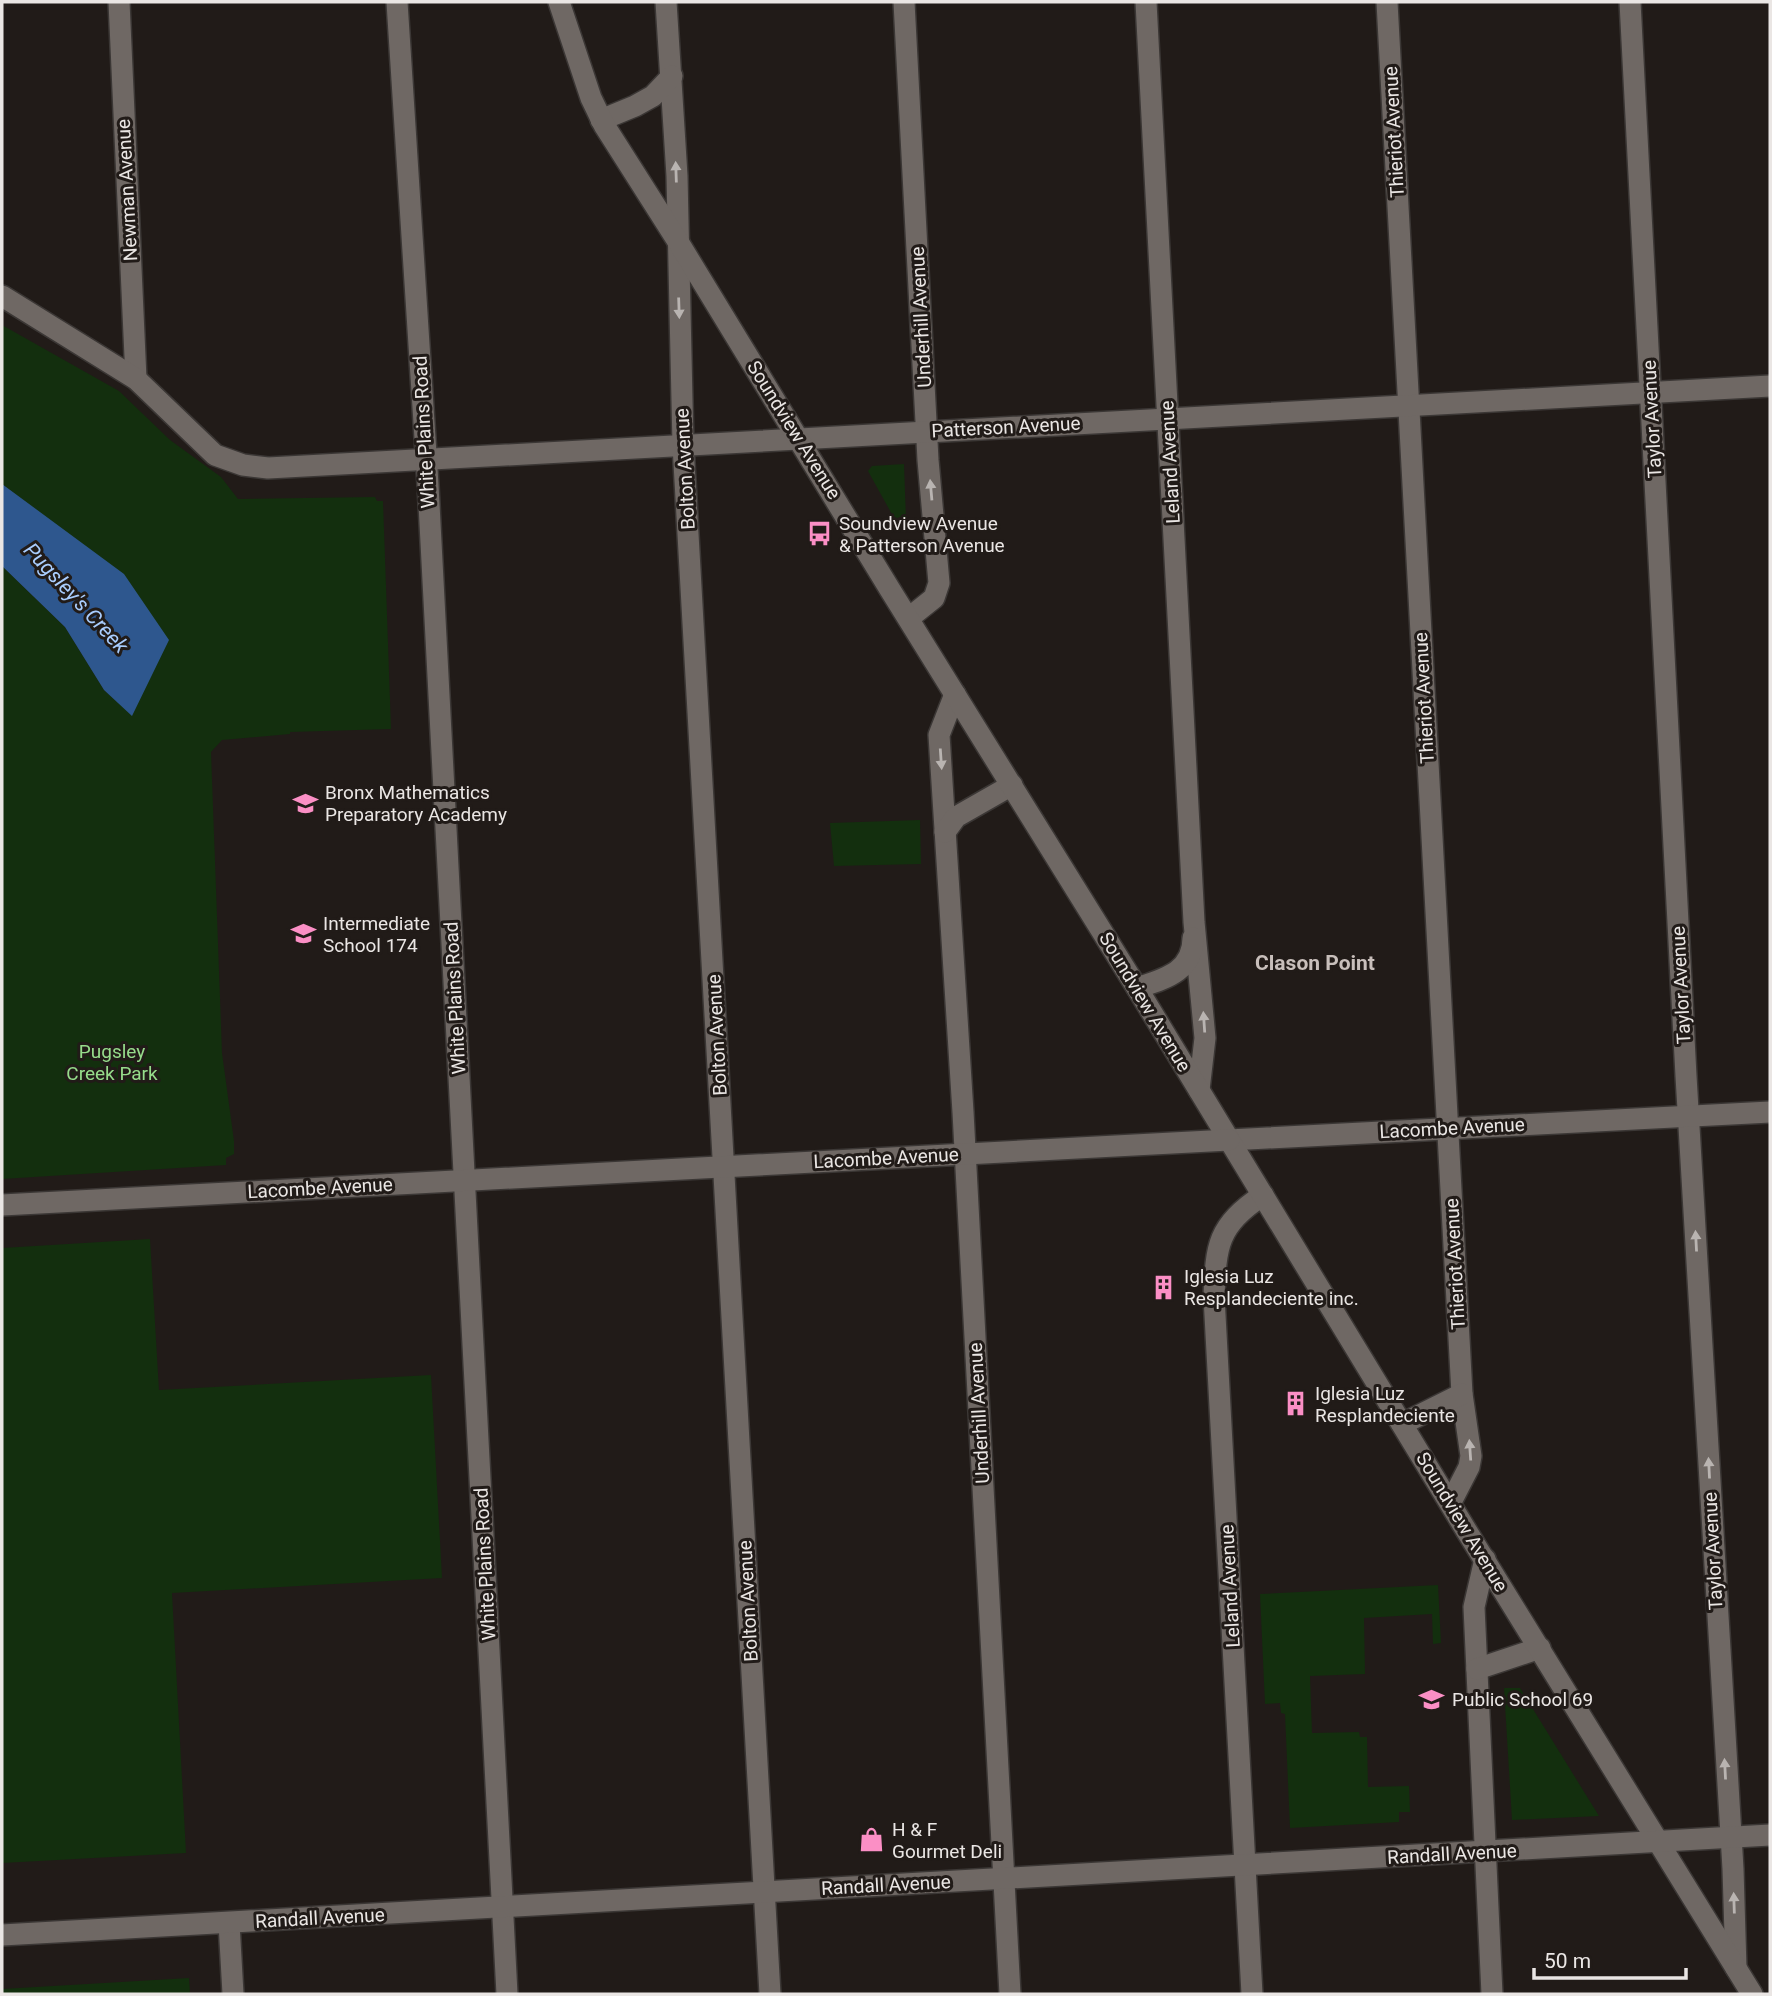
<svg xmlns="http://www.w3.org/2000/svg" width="1772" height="1996" font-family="Roboto,sans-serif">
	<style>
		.green { fill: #132f0e }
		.water { fill: #2e578e }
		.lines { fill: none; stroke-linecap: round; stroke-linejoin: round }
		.street-casing { stroke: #3b3735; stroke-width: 24 }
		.secondary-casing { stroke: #3b3735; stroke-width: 24 }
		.street { stroke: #6f6864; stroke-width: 21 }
		.secondary { stroke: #6f6864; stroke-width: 21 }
		.oneway { fill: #b9b4b1 }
		.labels { text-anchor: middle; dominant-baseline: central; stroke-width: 6; stroke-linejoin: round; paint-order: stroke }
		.street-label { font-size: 19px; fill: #eae6e4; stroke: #211b18 }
		.poi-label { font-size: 19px; fill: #eae6e4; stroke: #211b18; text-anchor: start }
		.park-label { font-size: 19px; fill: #96dc8b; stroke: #211b18 }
		.water-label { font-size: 21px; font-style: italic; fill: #a9cdfe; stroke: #211b18 }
		.neighbourhood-label { font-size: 21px; font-weight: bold; fill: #c8bfbb; stroke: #211b18 }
	</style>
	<rect width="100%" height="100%" fill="#211b18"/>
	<!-- green -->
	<g class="green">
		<polygon points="2,325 119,391 170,440 221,477 238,499 375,497 377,501 383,501 391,729 290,732 290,734 222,740 211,752 222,1053 234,1141 234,1154 226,1158 226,1165 2,1179 2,566 65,627 104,690 132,715 45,517 2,484"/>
		<polygon points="904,464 906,520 899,527 868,471 872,466"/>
		<polygon points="920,820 921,864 834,866 830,823"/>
		<polygon points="150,1239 159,1390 431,1375 442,1578 172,1593 186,1853 2,1863 2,1248"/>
		<polygon points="1438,1585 1441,1643 1433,1644 1432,1614 1364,1618 1365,1674 1310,1676 1312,1733 1359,1732 1360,1737 1367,1737 1368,1787 1409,1786 1410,1812 1399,1812 1399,1822 1290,1828 1285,1714 1281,1713 1280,1703 1265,1704 1260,1594"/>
		<polygon points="1504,1688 1520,1688 1599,1816 1512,1820"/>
		<polygon points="189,1978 190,1994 2,1994 2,1989"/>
	</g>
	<!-- water -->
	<polygon class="water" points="2,484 124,574 169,640 132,716 104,690 65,627 2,566"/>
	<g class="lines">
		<defs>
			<g id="street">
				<polyline points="119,2 136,379"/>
				<polyline points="666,2 677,176 683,445 770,1994"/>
				<polyline points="904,2 928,460 939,583 934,598 909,618"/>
				<polyline points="1146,2 1194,922 1205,1038 1199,1090"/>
				<polyline points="1387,2 1462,1394 1471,1456 1469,1467 1451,1502"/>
				<polyline points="1630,2 1686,1076 1733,1869 1736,1968"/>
				<polyline points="601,120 635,106 653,96 672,76"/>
				<polyline points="2,296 136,379 215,455 243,465 268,468 1770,386"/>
				<polyline points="955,694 939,735 963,1112 1010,1994"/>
				<polyline points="945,832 956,817 1012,785"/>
				<path d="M1137 988C1164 979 1193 972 1193 938"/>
				<polyline points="1229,1140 1770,1112"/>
				<polyline points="1402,1424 1462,1394"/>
				<polyline points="1485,1559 1474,1607 1492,1994"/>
				<polyline points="1477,1669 1540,1648"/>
				<polyline points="229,1923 233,1994"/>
				<path d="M1252 1994 1214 1297C1216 1245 1217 1226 1263 1195"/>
			</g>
			<g id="secondary">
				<polyline points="397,2 428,485 507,1994"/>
				<polyline points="559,2 591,98 604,125 677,240 889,588 1137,988 1466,1530 1752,1994"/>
				<polyline points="2,1205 1229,1140"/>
				<polyline points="2,1935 1770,1835"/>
			</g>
		</defs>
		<!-- street casing -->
		<use href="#street" class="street-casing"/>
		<!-- secondary casing -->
		<use href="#secondary" class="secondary-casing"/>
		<!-- street -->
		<use href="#street" class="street"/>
		<!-- secondary -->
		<use href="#secondary" class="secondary"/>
	</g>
	<!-- one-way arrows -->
	<defs><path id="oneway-solid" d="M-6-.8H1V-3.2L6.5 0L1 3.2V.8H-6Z" transform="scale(1.75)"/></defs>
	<g class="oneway">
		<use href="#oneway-solid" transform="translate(676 172) rotate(-92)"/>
		<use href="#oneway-solid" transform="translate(679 308) rotate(88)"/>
		<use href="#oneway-solid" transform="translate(931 490) rotate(-95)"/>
		<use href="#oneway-solid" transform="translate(941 759) rotate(86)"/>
		<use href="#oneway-solid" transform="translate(1204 1022) rotate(-94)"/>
		<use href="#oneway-solid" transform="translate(1696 1241) rotate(-93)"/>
		<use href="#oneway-solid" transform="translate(1470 1450) rotate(-94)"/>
		<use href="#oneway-solid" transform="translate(1709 1468) rotate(-93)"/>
		<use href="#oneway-solid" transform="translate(1725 1769) rotate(-93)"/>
		<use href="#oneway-solid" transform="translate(1734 1903) rotate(-92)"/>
	</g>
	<!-- icons -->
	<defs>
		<symbol id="bus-bare" viewBox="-9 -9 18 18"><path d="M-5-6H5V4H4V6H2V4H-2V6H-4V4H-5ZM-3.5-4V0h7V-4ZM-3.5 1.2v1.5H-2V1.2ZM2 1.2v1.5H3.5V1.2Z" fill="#fb8fc5" stroke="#211b18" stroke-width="2.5" paint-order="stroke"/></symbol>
		<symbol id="school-bare" viewBox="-9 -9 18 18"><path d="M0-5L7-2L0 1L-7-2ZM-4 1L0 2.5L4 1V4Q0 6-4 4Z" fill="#fb8fc5" stroke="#211b18" stroke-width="2.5" paint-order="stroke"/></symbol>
		<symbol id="building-bare" viewBox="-9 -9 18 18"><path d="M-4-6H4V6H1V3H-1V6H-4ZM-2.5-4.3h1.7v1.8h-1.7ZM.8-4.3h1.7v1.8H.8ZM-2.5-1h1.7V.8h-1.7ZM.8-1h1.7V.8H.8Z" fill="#fb8fc5" stroke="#211b18" stroke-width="2.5" paint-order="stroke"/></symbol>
		<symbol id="shop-bare" viewBox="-9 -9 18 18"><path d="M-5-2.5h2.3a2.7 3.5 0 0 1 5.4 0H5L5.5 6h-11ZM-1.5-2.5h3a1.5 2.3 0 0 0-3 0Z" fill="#fb8fc5" stroke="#211b18" stroke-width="2.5" paint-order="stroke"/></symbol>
	</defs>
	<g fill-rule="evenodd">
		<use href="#bus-bare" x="802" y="516" width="35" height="35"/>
		<use href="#school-bare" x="288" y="786" width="35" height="35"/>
		<use href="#school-bare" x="286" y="916" width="35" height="35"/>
		<use href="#building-bare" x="1146" y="1270" width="35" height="35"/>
		<use href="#building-bare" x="1278" y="1386" width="35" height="35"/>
		<use href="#school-bare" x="1414" y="1682" width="35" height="35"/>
		<use href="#shop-bare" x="854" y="1822" width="35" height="35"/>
	</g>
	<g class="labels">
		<!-- street labels -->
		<g class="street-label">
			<text transform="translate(1394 132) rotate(-93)">Thieriot Avenue</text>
			<text transform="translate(127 190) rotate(-93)">Newman Avenue</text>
			<text transform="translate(921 317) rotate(-93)">Underhill Avenue</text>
			<text transform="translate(1652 419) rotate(-93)">Taylor Avenue</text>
			<text transform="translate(1006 427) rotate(-3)">Patterson Avenue</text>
			<text transform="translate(794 430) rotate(58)">Soundview Avenue</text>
			<text transform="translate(424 432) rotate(-93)">White Plains Road</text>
			<text transform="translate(1170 462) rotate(-93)">Leland Avenue</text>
			<text transform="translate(685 469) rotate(-93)">Bolton Avenue</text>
			<text transform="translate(1424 698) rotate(-93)">Thieriot Avenue</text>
			<text transform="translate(1681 985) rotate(-93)">Taylor Avenue</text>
			<text transform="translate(455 998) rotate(-93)">White Plains Road</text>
			<text transform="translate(1145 1002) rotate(59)">Soundview Avenue</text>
			<text transform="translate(717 1035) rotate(-93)">Bolton Avenue</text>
			<text transform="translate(1452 1128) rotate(-3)">Lacombe Avenue</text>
			<text transform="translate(886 1158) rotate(-3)">Lacombe Avenue</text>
			<text transform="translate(320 1188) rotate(-3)">Lacombe Avenue</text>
			<text transform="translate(1455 1264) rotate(-93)">Thieriot Avenue</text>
			<text transform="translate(979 1413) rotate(-93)">Underhill Avenue</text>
			<text transform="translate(1462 1522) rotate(59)">Soundview Avenue</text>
			<text transform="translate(1713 1551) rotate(-93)">Taylor Avenue</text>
			<text transform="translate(485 1564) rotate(-93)">White Plains Road</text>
			<text transform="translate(1230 1586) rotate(-93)">Leland Avenue</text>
			<text transform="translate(748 1601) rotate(-93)">Bolton Avenue</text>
			<text transform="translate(1452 1854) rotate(-3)">Randall Avenue</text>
			<text transform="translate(886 1885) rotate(-3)">Randall Avenue</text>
			<text transform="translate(320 1918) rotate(-3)">Randall Avenue</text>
		</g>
		<!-- poi labels -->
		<g class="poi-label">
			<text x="839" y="523">Soundview Avenue<tspan x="839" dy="22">&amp; Patterson Avenue</tspan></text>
			<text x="325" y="792">Bronx Mathematics<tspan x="325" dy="22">Preparatory Academy</tspan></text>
			<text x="323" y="923">Intermediate<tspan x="323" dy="22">School 174</tspan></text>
			<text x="1184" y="1276">Iglesia Luz<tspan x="1184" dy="22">Resplandeciente inc.</tspan></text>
			<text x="1315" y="1393">Iglesia Luz<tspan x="1315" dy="22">Resplandeciente</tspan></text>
			<text x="1452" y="1699">Public School 69</text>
			<text x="892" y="1829">H &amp; F<tspan x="892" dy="22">Gourmet Deli</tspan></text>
		</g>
		<!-- park labels -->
		<g class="park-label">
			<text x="112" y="1051">Pugsley<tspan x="112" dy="22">Creek Park</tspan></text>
		</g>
		<!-- water labels -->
		<g class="water-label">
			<text transform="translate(76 598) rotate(47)">Pugsley's Creek</text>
		</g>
		<!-- neighbourhood labels -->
		<g class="neighbourhood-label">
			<text x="1315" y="963">Clason Point</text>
		</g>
	</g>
	<!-- border -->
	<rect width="1772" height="1996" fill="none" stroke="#eae6e4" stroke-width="7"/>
	<!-- scale -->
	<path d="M1534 1968v10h152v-10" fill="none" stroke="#eae6e4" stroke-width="3.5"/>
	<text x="1544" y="1968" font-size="21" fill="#eae6e4" stroke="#211b18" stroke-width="5" paint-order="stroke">50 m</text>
</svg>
